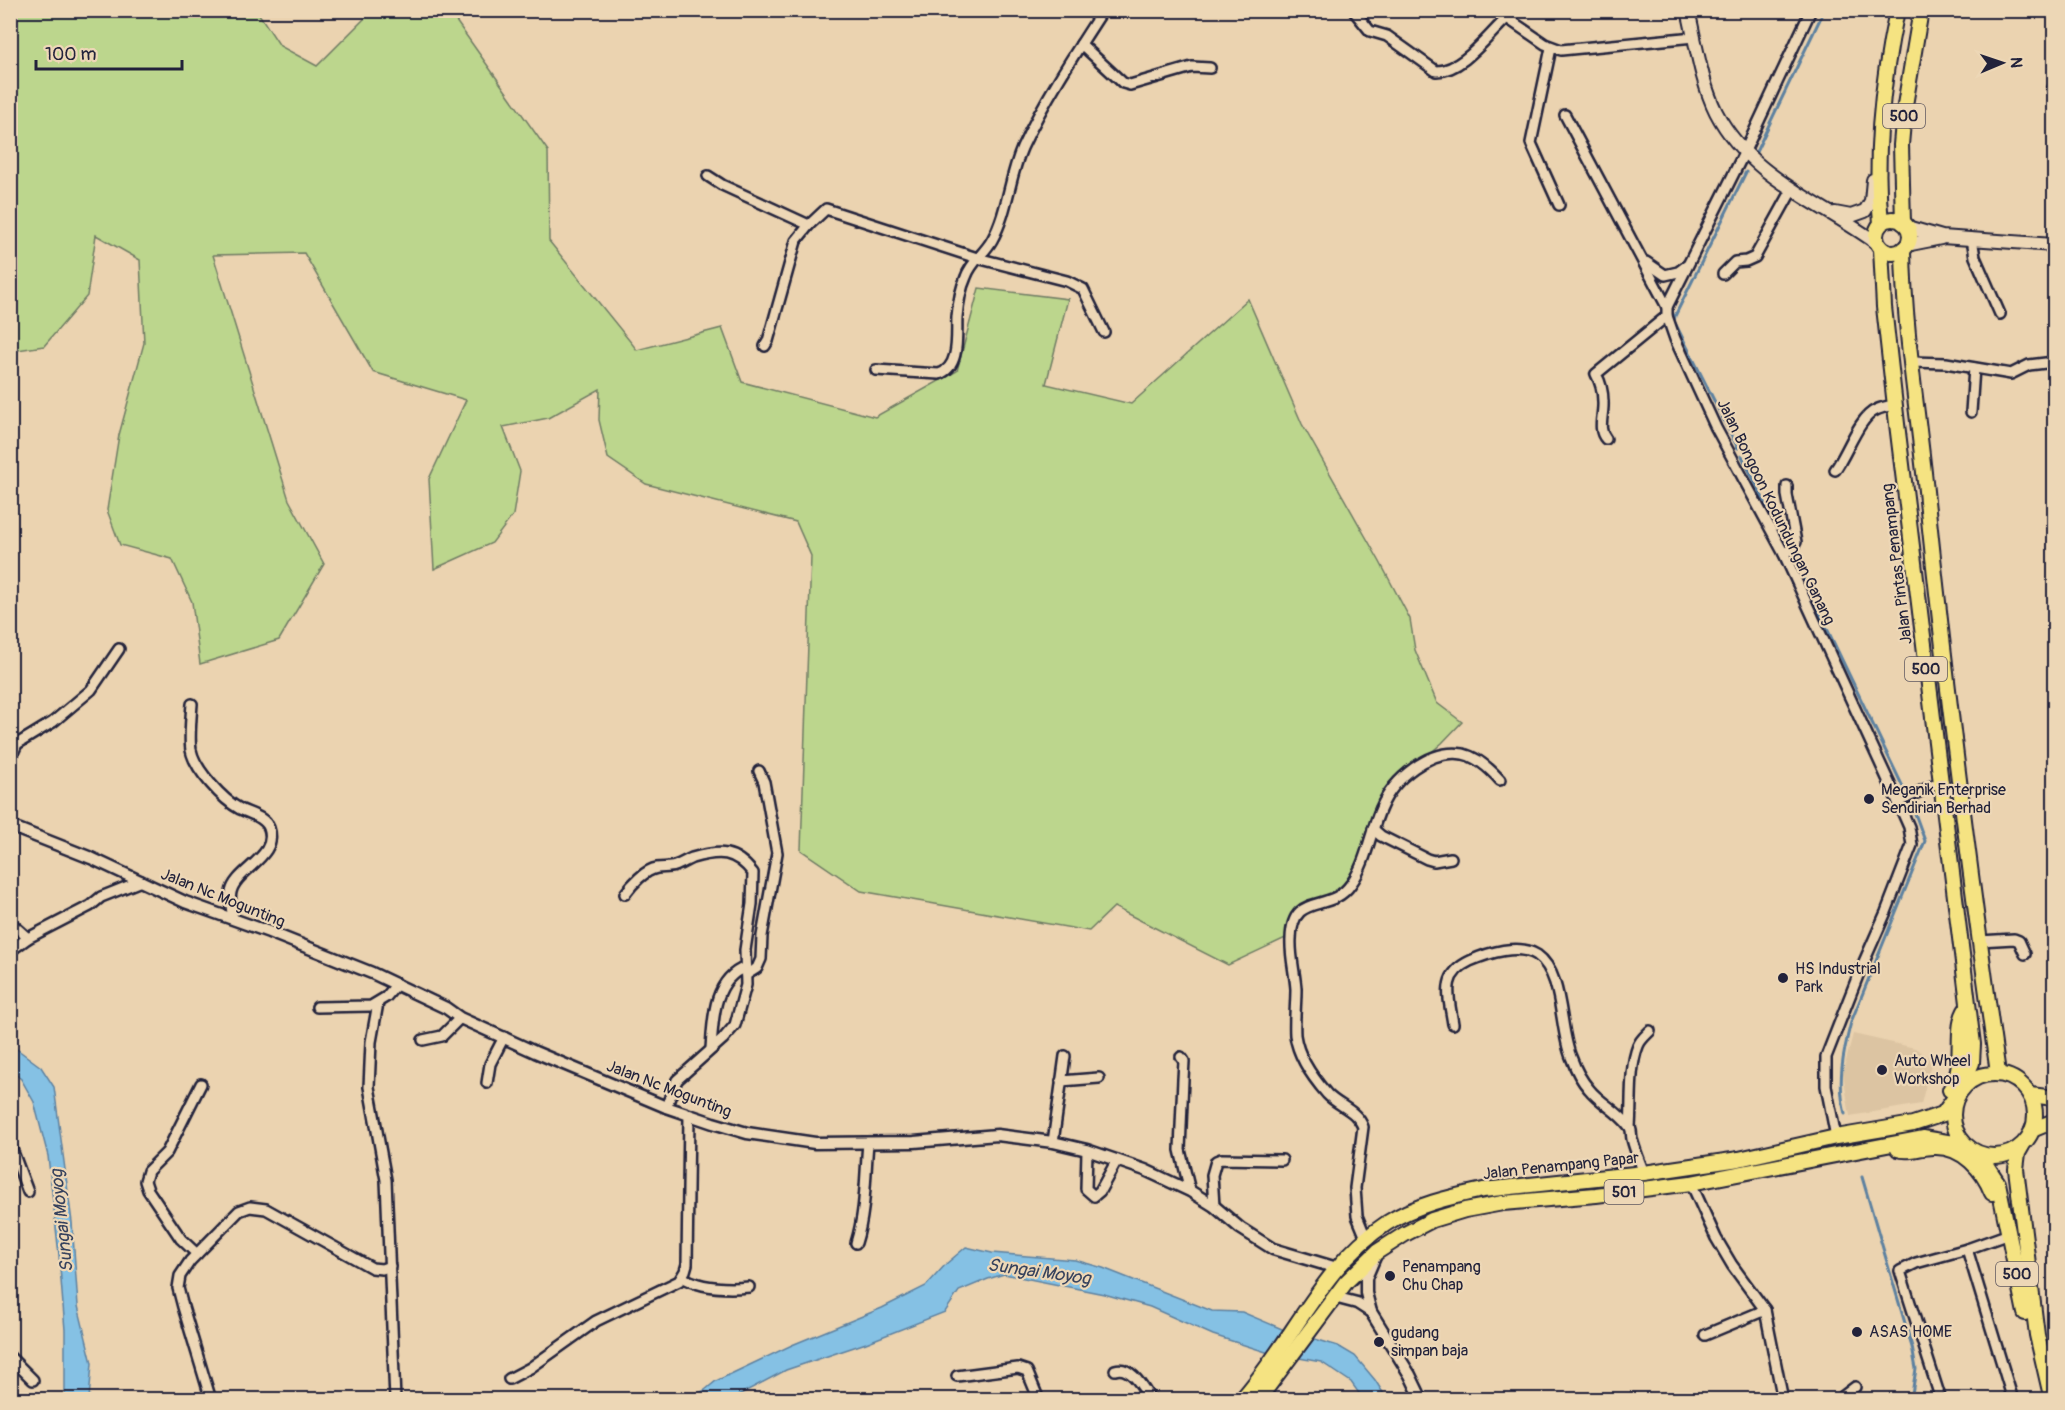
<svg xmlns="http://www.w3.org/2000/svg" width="2065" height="1410" font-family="Pangolin,sans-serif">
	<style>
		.built { fill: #dcc4a2 }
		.green { fill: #bcd68d; stroke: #6f7c64; stroke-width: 1.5 }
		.water { fill: #85c1e4; stroke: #5d81a0; stroke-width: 1.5 }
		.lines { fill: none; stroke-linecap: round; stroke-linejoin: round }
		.stream { stroke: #5d81a0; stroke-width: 3 }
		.minor-casing { stroke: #22223b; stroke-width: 14 }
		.tertiary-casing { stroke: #22223b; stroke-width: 15 }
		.secondary-casing { stroke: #22223b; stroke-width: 16 }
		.primary-casing { stroke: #22223b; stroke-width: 18 }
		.minor { stroke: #edd7b6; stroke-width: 9 }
		.tertiary { stroke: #edd7b6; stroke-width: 10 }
		.secondary { stroke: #edd7b6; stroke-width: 12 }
		.primary { stroke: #f5e382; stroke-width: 14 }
		.poi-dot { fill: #22223b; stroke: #edd7b6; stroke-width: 2 }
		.labels { text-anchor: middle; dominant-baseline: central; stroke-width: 4.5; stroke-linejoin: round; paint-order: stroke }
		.shield { fill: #edd7b6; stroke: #5f5860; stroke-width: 1.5 }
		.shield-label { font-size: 15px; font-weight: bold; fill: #22223b }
		.street-label { font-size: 16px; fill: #22223b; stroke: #edd7b6 }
		.poi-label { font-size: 16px; fill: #22223b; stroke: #edd7b6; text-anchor: start }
		.water-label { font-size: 18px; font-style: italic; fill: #36425d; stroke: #edd7b6 }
	</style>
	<rect width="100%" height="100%" fill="#ebd3b0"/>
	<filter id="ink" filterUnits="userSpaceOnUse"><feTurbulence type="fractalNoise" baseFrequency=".0167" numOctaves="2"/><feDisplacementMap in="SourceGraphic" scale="12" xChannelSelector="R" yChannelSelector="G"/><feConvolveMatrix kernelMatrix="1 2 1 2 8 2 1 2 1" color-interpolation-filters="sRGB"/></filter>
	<g filter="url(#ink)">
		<!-- built -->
		<polygon class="built" points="1853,1034 1915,1048 1932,1060 1921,1104 1850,1116 1843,1073"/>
		<!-- green -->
		<polygon class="green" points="10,11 257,11 280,46 317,66 372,11 449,11 548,151 549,241 637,350 722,328 742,382 875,417 957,371 979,288 1068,299 1046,384 1131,404 1248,299 1302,424 1380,562 1410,619 1415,650 1437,703 1462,722 1442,743 1389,789 1353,873 1338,895 1302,912 1294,934 1228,965 1114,907 1089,931 861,891 801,850 811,556 796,522 646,484 608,458 599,420 600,389 548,418 503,427 520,471 513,515 492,543 434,569 429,479 466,400 373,372 304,253 213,255 289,500 324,564 279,640 200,664 192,602 172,559 120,545 107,510 119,435 144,343 140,260 96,235 87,296 44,346 11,351"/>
		<!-- water -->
		<g class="water">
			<polygon points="10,1044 41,1067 54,1087 72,1222 78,1306 92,1363 89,1399 65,1399 65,1330 59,1255 48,1156 34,1102 21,1079 11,1070"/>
			<polygon points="966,1247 992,1253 1075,1260 1103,1268 1212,1311 1242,1312 1282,1329 1338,1346 1355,1356 1375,1380 1387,1399 1363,1399 1351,1382 1321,1362 1266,1352 1213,1335 1150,1307 1104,1294 1004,1274 988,1279 959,1291 945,1312 866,1343 786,1370 731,1399 687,1400 705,1390 716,1381 792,1345 882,1308 926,1286 946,1264"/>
		</g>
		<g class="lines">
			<!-- stream -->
			<g class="stream">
				<polyline points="1755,154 1821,17"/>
				<polyline points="1738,448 1674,321 1675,316 1746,172"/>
				<polyline points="1742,456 1787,547"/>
				<polyline points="1794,560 1903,787"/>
				<path d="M1845 1114C1837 1082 1843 1053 1851 1022L1925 841 1913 808"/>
				<polyline points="1862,1177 1912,1347 1916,1369 1911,1400"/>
			</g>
			<defs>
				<g id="minor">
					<path d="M1353 10 1370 31 1387 36 1436 71C1462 72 1488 35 1507 18L1545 44 1561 50 1694 37"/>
					<polyline points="1811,10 1744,153 1667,307 1667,316 1675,339 1716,428 1784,554 1898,802 1909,827 1912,845 1886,912 1859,973 1826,1057 1826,1086 1836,1137"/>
					<polyline points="1081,44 1123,83 1130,85 1192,67 1210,68"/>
					<polyline points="1551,48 1531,143 1559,205"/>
					<polyline points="2053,88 2054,88"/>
					<polyline points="1565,115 1667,307"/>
					<polyline points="708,176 722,185 809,225 826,209 977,258 1067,281 1083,289 1104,332"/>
					<polyline points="1972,239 1975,257 2000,314"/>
					<polyline points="1646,262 1665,275 1678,272 1686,266"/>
					<polyline points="1723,274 1735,262 1746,261 1755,257 1792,190"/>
					<polyline points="765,346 768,341 796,241 809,225"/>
					<polyline points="1912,362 1946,363 2011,374 2029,365 2054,362"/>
					<path d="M876 370 939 374C961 367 956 334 957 317 958 305 961 288 966 277 971 262 985 253 992 240 1008 211 1009 178 1022 148 1043 102 1075 53 1103 10"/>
					<polyline points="1971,412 1974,368"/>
					<path d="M1606 439C1597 430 1604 414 1603 402 1603 392 1601 383 1596 374L1667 316"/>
					<path d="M1835 470C1847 454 1859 417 1876 410 1882 407 1889 406 1895 405"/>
					<polyline points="1784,554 1793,547 1796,542 1787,495 1787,486"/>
					<path d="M192 704C191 717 189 738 191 750 195 770 223 800 240 809 250 814 265 817 269 828 279 857 236 869 231 892 229 901 232 911 233 919"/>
					<polyline points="10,760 17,744 53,722 91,690 119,649"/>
					<polyline points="1898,802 1940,782"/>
					<polyline points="1373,829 1381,836 1427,859 1434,861 1451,858"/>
					<path d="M625 894C632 884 645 870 657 868 663 867 669 868 675 866 681 864 687 860 692 858 720 850 735 850 753 873L752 904 745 950 746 985 735 1025 723 1039 677 1080 666 1107"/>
					<polyline points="10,922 28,938"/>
					<polyline points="1979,941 2014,939 2019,941 2025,954"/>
					<polyline points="10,951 28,938 90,906 101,897 141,881"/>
					<polyline points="746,975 757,968 761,959 762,936 777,853 764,782 759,771"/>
					<polyline points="378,1003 371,1042 369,1087 386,1180 395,1400"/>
					<polyline points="317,1007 371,1006 386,997 397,984"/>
					<path d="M1453 1024C1449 997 1440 975 1470 961 1488 953 1519 943 1537 955 1564 974 1559 1028 1571 1057 1575 1068 1581 1080 1589 1089 1600 1103 1618 1111 1629 1126 1632 1129 1631 1134 1632 1139 1635 1151 1640 1162 1644 1173"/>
					<polyline points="423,1040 442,1036 460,1018"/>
					<path d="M711 1049C713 1020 713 979 746 967"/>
					<polyline points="1181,1057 1184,1061 1183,1079 1180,1150 1190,1191"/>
					<polyline points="1061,1081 1099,1078"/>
					<polyline points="487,1083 490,1064 504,1037"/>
					<path d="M1630 1127C1632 1103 1629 1068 1638 1046 1640 1040 1645 1036 1650 1031"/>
					<polyline points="1053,1142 1065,1056"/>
					<polyline points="10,1144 28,1192"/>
					<polyline points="1087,1150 1086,1189 1094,1196 1100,1191 1117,1160"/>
					<polyline points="1691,1183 1716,1238 1732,1265 1765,1310 1783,1400"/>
					<polyline points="1214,1206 1212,1175 1216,1161 1221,1159 1282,1160"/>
					<path d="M1366 1238 1357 1216 1355 1188 1363 1127C1357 1110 1338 1106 1327 1094 1313 1078 1298 1057 1295 1035 1294 1020 1296 1004 1296 989 1295 973 1290 956 1291 939 1292 890 1330 915 1351 884 1367 862 1370 832 1381 808 1393 779 1430 748 1463 754 1477 757 1491 770 1500 780"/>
					<path d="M856 1243C866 1211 865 1176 868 1143"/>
					<polyline points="1967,1249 2013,1400"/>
					<polyline points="197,1254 181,1239 148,1190 145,1181 148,1171 167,1152 201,1084"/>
					<path d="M682 1277C702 1289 727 1289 749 1287"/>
					<polyline points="1705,1335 1765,1310"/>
					<polyline points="10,1357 33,1380"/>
					<path d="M1115 1370C1131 1365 1143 1388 1151 1400"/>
					<polyline points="957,1376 1018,1368 1027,1371 1039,1400"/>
					<polyline points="509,1379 530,1368 596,1321 679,1281 685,1271 687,1264 689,1115"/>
					<polyline points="211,1400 183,1307 178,1288 180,1276 190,1261 239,1211 250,1207 266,1209 372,1268 382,1269 390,1266"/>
					<polyline points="1838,1400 1855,1387"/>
					<polyline points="1941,1400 1900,1271 1916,1263 1967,1249 2009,1234"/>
				</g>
				<g id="tertiary">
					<polyline points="10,826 91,858 185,902 269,932 372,973 446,1008 460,1018 535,1052 666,1107 713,1123 747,1133 815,1143 914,1142 997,1135 1053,1142 1087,1150 1145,1170 1190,1191 1214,1206 1240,1228 1273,1249 1337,1268"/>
					<polyline points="1375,1257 1366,1278 1366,1293 1371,1312 1410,1375 1422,1400"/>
					<polyline points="1334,1297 1357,1303 1371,1312"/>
				</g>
				<g id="secondary">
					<path d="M1688 10C1696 43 1701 82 1716 112 1750 178 1821 202 1878 244"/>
					<polyline points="1835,213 1851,216 1865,211 1871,201 1873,180"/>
					<polyline points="1907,227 1942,237 2054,245"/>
					<polyline points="1906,245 1941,238"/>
				</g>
				<g id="primary">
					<circle cx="1893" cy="236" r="17"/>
					<path d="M1881 223C1874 155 1883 77 1897 10"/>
					<polyline points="1903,223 1901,145 1904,111 1921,10"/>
					<polyline points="1881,248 1884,307 1897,424 1973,1044 1972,1063 1961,1088"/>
					<path d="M1903 249C1904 333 1919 417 1927 501 1947 692 1971 883 1998 1073"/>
					<circle cx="1994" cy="1115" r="41"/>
					<path d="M1950 1090C1968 1063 1952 1028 1967 1008"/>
					<polyline points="2031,1095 2054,1098"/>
					<polyline points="2032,1130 2054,1121"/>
					<polyline points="2022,1146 2018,1153 2016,1169 2037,1335 2052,1400"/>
					<path d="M1898 1149C1910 1153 1923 1146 1936 1147 1963 1147 1983 1170 1992 1193"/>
					<polyline points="1979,1154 1998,1183 2025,1313"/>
					<path d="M1241 1400C1292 1343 1322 1265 1387 1223 1415 1205 1450 1197 1483 1190L1644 1173 1739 1159 1836 1137 1913 1124 1943 1114 1958 1093"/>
					<polyline points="1258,1400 1346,1282 1377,1252 1405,1234 1432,1220 1465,1210 1503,1203 1596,1195 1691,1183 1923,1138 1965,1145"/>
				</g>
			</defs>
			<!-- minor casing -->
			<use href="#minor" class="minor-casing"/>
			<!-- tertiary casing -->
			<use href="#tertiary" class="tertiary-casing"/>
			<!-- secondary casing -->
			<use href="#secondary" class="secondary-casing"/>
			<!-- primary casing -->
			<use href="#primary" class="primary-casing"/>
			<!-- minor -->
			<use href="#minor" class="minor"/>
			<!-- tertiary -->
			<use href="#tertiary" class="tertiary"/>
			<!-- secondary -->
			<use href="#secondary" class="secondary"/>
			<!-- primary -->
			<use href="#primary" class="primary"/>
		</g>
	</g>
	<!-- markers -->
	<g class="poi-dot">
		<circle cx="1869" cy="799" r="6"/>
		<circle cx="1783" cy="978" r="6"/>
		<circle cx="1882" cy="1070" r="6"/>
		<circle cx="1390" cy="1276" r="6"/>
		<circle cx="1857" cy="1332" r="6"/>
		<circle cx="1379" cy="1342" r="6"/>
	</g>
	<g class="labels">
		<!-- shield labels -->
		<g class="shield">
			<rect x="1883" y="104" width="42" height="24" rx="4.5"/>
			<rect x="1905" y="657" width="42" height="24" rx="4.5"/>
			<rect x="1604.5" y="1180" width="39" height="24" rx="4.5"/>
			<rect x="1996" y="1262" width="42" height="24" rx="4.5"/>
		</g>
		<g class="shield-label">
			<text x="1904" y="116">500</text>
			<text x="1926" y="669">500</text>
			<text x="1624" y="1192">501</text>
			<text x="2017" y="1274">500</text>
		</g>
		<!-- street labels -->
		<g class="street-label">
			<text transform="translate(1776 512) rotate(64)">Jalan Bongoon Kodundungan Ganang</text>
			<text transform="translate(1897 564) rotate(-97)">Jalan Pintas Penampang</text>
			<text transform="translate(223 898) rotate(22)">Jalan Nc Mogunting</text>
			<text transform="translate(669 1089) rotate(21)">Jalan Nc Mogunting</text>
			<text transform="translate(1561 1166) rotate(-6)">Jalan Penampang Papar</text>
		</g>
		<!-- poi labels -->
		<g class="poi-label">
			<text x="1881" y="790">Meganik Enterprise<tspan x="1881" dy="18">Sendirian Berhad</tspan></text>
			<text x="1795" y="969">HS Industrial<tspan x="1795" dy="18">Park</tspan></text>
			<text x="1894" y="1061">Auto Wheel<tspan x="1894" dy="18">Workshop</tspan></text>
			<text x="1402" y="1267">Penampang<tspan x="1402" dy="18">Chu Chap</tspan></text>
			<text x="1869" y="1332">ASAS HOME</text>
			<text x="1391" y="1333">gudang<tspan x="1391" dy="18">simpan baja</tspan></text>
		</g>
		<!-- water labels -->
		<g class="water-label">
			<text transform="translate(62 1221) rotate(-96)">Sungai Moyog</text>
			<text transform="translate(1039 1272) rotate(8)">Sungai Moyog</text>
		</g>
	</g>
	<!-- margin -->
	<rect width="2065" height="1410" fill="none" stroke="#edd7b6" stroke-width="36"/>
	<rect x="18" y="18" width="2029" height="1374" fill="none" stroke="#22223b" stroke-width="2" filter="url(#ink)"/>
	<!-- north arrow -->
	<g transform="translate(2002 63) rotate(88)" stroke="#edd7b6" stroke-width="4.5" paint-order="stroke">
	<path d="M0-4.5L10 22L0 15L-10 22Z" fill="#22223b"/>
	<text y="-9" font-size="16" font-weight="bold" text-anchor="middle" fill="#22223b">N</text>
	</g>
	<!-- scale -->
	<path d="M36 60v9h146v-9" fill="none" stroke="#22223b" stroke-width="3"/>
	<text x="45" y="60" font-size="18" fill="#22223b" stroke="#edd7b6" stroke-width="4.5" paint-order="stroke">100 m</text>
</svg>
